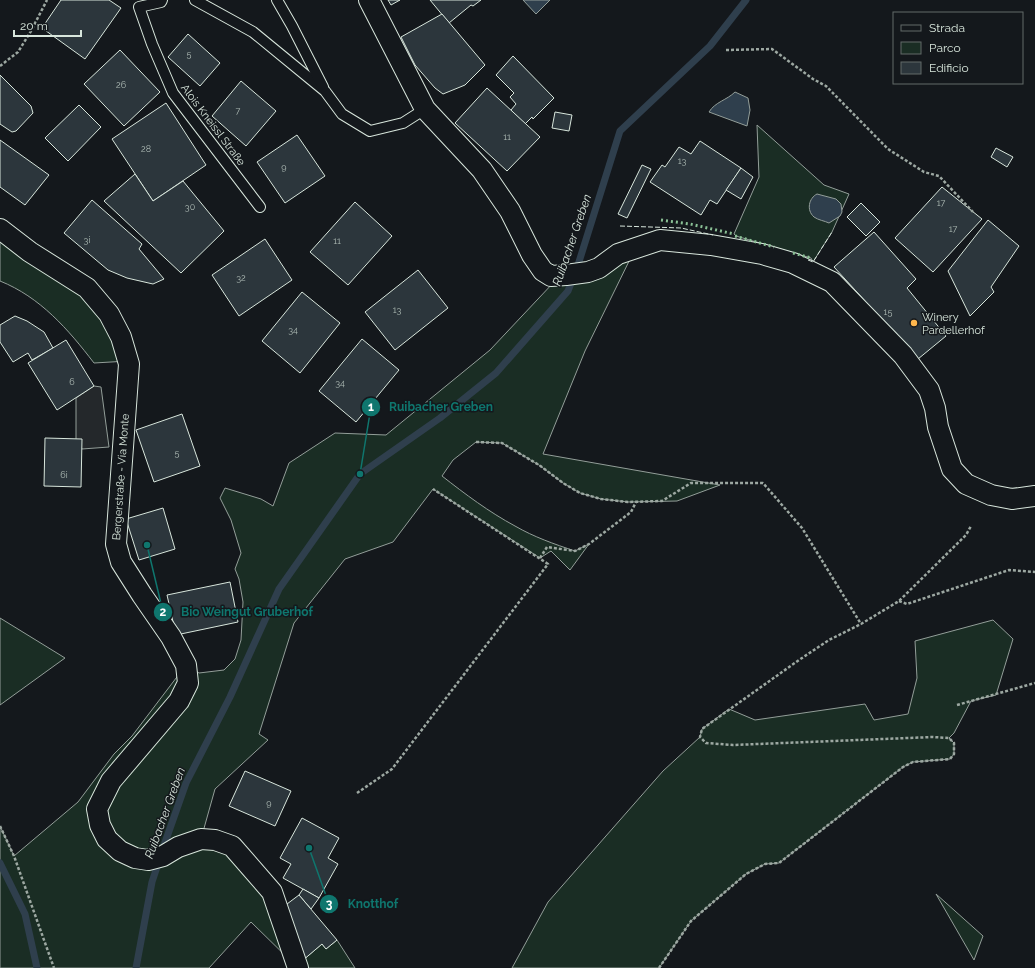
<svg xmlns="http://www.w3.org/2000/svg" width="1035" height="968" font-family="Raleway,sans-serif">
	<style>
		.green { fill: #1a2d24; stroke: #939e99 }
		.parking { fill: #24282b; stroke: #939e99 }
		.water { fill: #2f3f4d; stroke: #939e99 }
		.lines { fill: none; stroke-linecap: round; stroke-linejoin: round }
		.stream { stroke: #2f3f4d; stroke-width: 7 }
		.building { fill: #2c363c; stroke: #d8e6dc }
		.service-casing { stroke: #d8e6dc; stroke-width: 12 }
		.minor-casing { stroke: #d8e6dc; stroke-width: 22 }
		.path { stroke: #9da8a2; stroke-width: 2.5; stroke-dasharray: 3 2; stroke-linecap: butt }
		.service { stroke: #14181c; stroke-width: 10 }
		.minor { stroke: #14181c; stroke-width: 20 }
		.hedge { stroke: #8ac095; stroke-width: 3; stroke-dasharray: 2 3; stroke-linecap: butt }
		.fence { stroke: #d8e6dc; stroke-width: 1; stroke-dasharray: 5 2; stroke-linecap: butt }
		.poi-dot { fill: #ffb74d; stroke: #14181c; stroke-width: 1.5 }
		.labels { text-anchor: middle; dominant-baseline: central; stroke-width: 3; stroke-linejoin: round; paint-order: stroke }
		.number-label { font-size: 9px; fill: #adbab4 }
		.street-label { font-size: 11px; fill: #d8e6dc; stroke: #14181c }
		.poi-label { font-size: 11px; fill: #d8e6dc; stroke: #14181c; text-anchor: start }
		.water-label { font-size: 12px; font-style: italic; fill: #d8e6dc; stroke: #14181c }
		.leader { fill: none; stroke: #0f766e; stroke-width: 1.5 }
		.callout-dot { fill: #0f766e; stroke: #14181c; stroke-width: 1.5 }
		.mark-label { font-size: 12px; text-anchor: middle; font-weight: bold; fill: #fff }
		.callout-label { font-size: 12px; text-anchor: middle; font-weight: bold; fill: #0f766e; stroke: #14181c; stroke-width: 3; stroke-linejoin: round; paint-order: stroke }
	</style>
	<rect width="100%" height="100%" fill="#14181c"/>
	<!-- green -->
	<g class="green">
		<polygon points="757,125 824,185 849,194 832,232 813,262 811,258 736,236 734,234 759,177"/>
		<path d="M0 234 87 288 128 361 94 363C68 329 40 297 0 281Z"/>
		<path d="M636 247 585 351 543 454 720 485 677 501 628 502 601 499 580 493 563 483 539 465 502 443 476 442 453 460 442 476C465 494 489 512 515 526 534 537 554 544 575 551L589 544 570 570 551 551 540 558 433 489 393 542 345 559 294 623 259 734 268 740 215 789 201 839 250 866 302 961 322 944 326 949 337 940 355 968H298L251 922 209 968H0V826L14 856 78 802 114 754 132 736 186 665 199 673 224 670 235 659 241 640 243 602 239 579 235 569 241 553 231 520 220 498 225 488 261 499 273 506 289 463 335 433 386 435 490 350 554 282 570 286 586 275Z"/>
		<polygon points="0,618 65,658 0,705"/>
		<polygon points="993,620 1013,639 996,695 971,701 954,733 949,738 954,743 954,754 950,759 913,762 903,767 779,863 765,864 746,874 691,921 659,968 512,968 548,902 663,771 700,737 702,729 729,709 755,720 865,704 874,720 908,714 917,678 915,641"/>
		<polygon points="936,894 983,936 974,960"/>
	</g>
	<!-- parking -->
	<polygon class="parking" points="94,386 101,387 109,447 82,449 76,439 76,398"/>
	<!-- water -->
	<g class="water">
		<polygon points="523,0 550,0 536,14"/>
		<path d="M735 92 748 98 750 110 747 126 709 112C715 102 727 100 735 92Z"/>
		<path d="M817 194 836 199 841 204 842 212 840 216 829 223C825 221 818 220 814 217 806 210 809 198 817 194Z"/>
	</g>
	<g class="lines">
		<!-- stream -->
		<g class="stream">
			<polyline points="162,851 186,783 230,697 279,589 360,474 440,418 496,373 568,291 578,265 620,131 710,46 746,0"/>
			<polyline points="0,863 25,914 37,968"/>
			<polyline points="136,968 152,882 159,861"/>
		</g>
	</g>
	<!-- building -->
	<g class="building">
		<polygon points="61,0 109,0 121,8 85,59 42,28"/>
		<polygon points="388,0 400,0 391,5"/>
		<polygon points="430,0 481,0 473,6 471,5 449,23"/>
		<polygon points="442,14 485,65 465,85 443,94 435,88 415,65 401,37"/>
		<polygon points="188,34 220,63 200,86 168,57"/>
		<polygon points="120,50 160,92 124,126 84,84"/>
		<polygon points="513,56 554,98 533,119 532,117 525,124 511,110 516,104 510,97 514,93 496,75"/>
		<polygon points="0,75 31,106 33,113 16,131 12,132 0,124"/>
		<polygon points="241,81 276,111 246,146 212,116"/>
		<polygon points="487,88 540,137 507,171 455,123"/>
		<polygon points="166,103 206,165 153,201 112,139"/>
		<polygon points="79,105 101,127 68,161 45,138"/>
		<polygon points="555,112 572,115 569,131 552,128"/>
		<polygon points="297,135 325,176 285,203 257,162"/>
		<polygon points="0,140 49,175 25,205 0,187"/>
		<polygon points="700,141 741,168 717,204 710,200 701,215 650,182 662,165 665,167 679,147 691,154"/>
		<polygon points="996,148 1013,157 1007,167 991,157"/>
		<polygon points="642,165 651,169 627,218 618,214"/>
		<polygon points="741,168 753,177 741,199 726,190"/>
		<polygon points="135,174 153,201 183,181 224,231 181,273 104,201"/>
		<polygon points="942,187 982,219 933,272 895,238"/>
		<polygon points="92,200 142,244 139,249 164,279 153,284 127,278 108,270 64,233"/>
		<polygon points="355,202 392,236 348,285 310,252"/>
		<polygon points="861,203 880,222 866,236 847,217"/>
		<polygon points="988,220 1019,246 991,287 994,292 970,316 948,271"/>
		<polygon points="874,232 916,279 907,288 946,336 918,359 834,267"/>
		<polygon points="265,239 292,280 239,316 212,275"/>
		<polygon points="418,270 448,308 395,350 365,312"/>
		<polygon points="302,292 340,323 300,373 262,341"/>
		<polygon points="15,316 27,321 44,332 53,348 32,360 28,353 13,362 0,342 0,325"/>
		<polygon points="362,339 399,370 356,422 319,391"/>
		<polygon points="66,340 94,386 57,410 28,363"/>
		<polygon points="182,414 200,466 154,482 136,430"/>
		<polygon points="45,438 82,439 81,487 44,486"/>
		<polygon points="163,508 175,549 139,560 126,519"/>
		<polygon points="230,582 238,622 176,635 167,595"/>
		<polygon points="245,771 291,791 275,826 229,806"/>
		<polygon points="302,818 339,838 328,858 338,864 319,898 283,878 291,864 280,858"/>
		<polygon points="303,889 319,898 311,909 299,895"/>
		<polygon points="299,895 337,940 326,949 322,944 302,961 283,907"/>
	</g>
	<g class="lines">
		<defs>
			<g id="service">
				<polyline points="162,0 161,2 139,7 152,44 173,93 260,207"/>
				<polyline points="195,0 253,32 325,91 342,114 370,131 403,123 425,109"/>
				<polyline points="277,0 292,26 323,87"/>
			</g>
			<g id="minor">
				<polyline points="369,0 425,109 482,170 510,211 532,255 543,271 551,276 566,275 588,272 599,268 618,254 660,240 711,245 762,254 793,263 832,282 903,355 929,390 935,408 938,427 952,469 966,484 991,495 1012,499 1035,496"/>
				<polyline points="0,229 30,252 87,288 109,314 121,337 129,364 116,544 121,562 142,595 171,637 186,665 188,683 179,701 111,781 97,809 100,825 107,839 120,851 135,858 148,860 163,856 178,847 201,839 215,840 232,846 272,892 298,968"/>
			</g>
		</defs>
		<!-- service casing -->
		<use href="#service" class="service-casing"/>
		<!-- minor casing -->
		<use href="#minor" class="minor-casing"/>
		<!-- path -->
		<g class="path">
			<polyline points="726,50 772,49 813,79 826,86 888,149 924,172 939,176 973,212"/>
			<polyline points="0,66 18,52 31,31 47,0"/>
			<polyline points="476,442 502,443 539,465 563,483 580,493 601,499 628,502 662,501 691,483 763,483 802,528 861,624"/>
			<polyline points="540,558 547,547 575,551 589,544 631,512 636,502"/>
			<polyline points="899,601 907,604 1009,570 1035,572"/>
			<polyline points="957,705 1035,683"/>
			<polyline points="357,793 392,769 548,564 433,489"/>
			<polyline points="0,826 14,856 54,968"/>
			<polyline points="659,968 691,921 746,874 765,864 779,863 903,767 913,762 950,759 954,754 954,743 949,738 933,737 733,745 706,743 700,737 702,729 799,660 829,640 861,624 899,601 966,535 971,526"/>
		</g>
		<!-- service -->
		<use href="#service" class="service"/>
		<!-- minor -->
		<use href="#minor" class="minor"/>
		<!-- hedge -->
		<g class="hedge">
			<polyline points="661,220 690,224 734,234"/>
			<polyline points="735,236 774,247"/>
			<polyline points="793,253 811,258"/>
		</g>
		<!-- fence -->
		<g class="fence">
			<polyline points="620,226 681,228 713,235"/>
			<polyline points="808,260 813,262 832,232"/>
		</g>
	</g>
	<!-- markers -->
	<circle class="poi-dot" cx="914" cy="323" r="4"/>
	<g class="labels">
		<!-- number labels -->
		<g class="number-label">
			<text x="189" y="54">5</text>
			<text x="121" y="85">26</text>
			<text x="238" y="111">7</text>
			<text x="507" y="137">11</text>
			<text x="146" y="149">28</text>
			<text x="682" y="161">13</text>
			<text x="284" y="167">9</text>
			<text x="941" y="203">17</text>
			<text x="190" y="207">30</text>
			<text x="953" y="229">17</text>
			<text x="87" y="240">3i</text>
			<text x="337" y="241">11</text>
			<text x="241" y="278">32</text>
			<text x="397" y="310">13</text>
			<text x="888" y="312">15</text>
			<text x="293" y="330">34</text>
			<text x="72" y="382">6</text>
			<text x="340" y="383">34</text>
			<text x="177" y="453">5</text>
			<text x="64" y="475">6i</text>
			<text x="269" y="803">9</text>
		</g>
		<!-- street labels -->
		<g class="street-label">
			<text transform="translate(213 125) rotate(53)">Alois Kneissl Straße</text>
			<text transform="translate(121 477) rotate(-86)">Bergerstraße - Via Monte</text>
		</g>
		<!-- poi labels -->
		<g class="poi-label">
			<text x="922" y="317">Winery<tspan x="922" dy="13">Pardellerhof</tspan></text>
		</g>
		<!-- water labels -->
		<g class="water-label">
			<text transform="translate(572 240) rotate(-71)">Ruibacher Greben</text>
			<text transform="translate(165 813) rotate(-70)">Ruibacher Greben</text>
		</g>
	</g>
	<!-- callouts -->
	<path class="leader" d="M360 474L371 407M147 545L163 612M309 848L329 904"/>
	<g class="callout-dot">
		<circle cx="360" cy="474" r="4"/>
		<circle cx="147" cy="545" r="4"/>
		<circle cx="309" cy="848" r="4"/>
		<circle cx="371" cy="407" r="10"/>
		<circle cx="163" cy="612" r="10"/>
		<circle cx="329" cy="904" r="10"/>
	</g>
	<g class="mark-label">
		<text x="371" y="411">1</text>
		<text x="163" y="616">2</text>
		<text x="329" y="908">3</text>
	</g>
	<g class="callout-label">
		<text x="441" y="411">Ruibacher Greben</text>
		<text x="247" y="616">Bio Weingut Gruberhof</text>
		<text x="373" y="908">Knotthof</text>
	</g>
	<!-- legend -->
	<rect x="893" y="12" width="130" height="72" fill="#14181c" stroke="#626a69"/>
	<rect x="901" y="25" width="20" height="6" fill="#14181c" stroke="#626a69"/>
	<text x="929" y="32" font-size="12" fill="#d8e6dc">Strada</text>
	<rect x="901" y="42" width="20" height="12" fill="#1a2d24" stroke="#626a69"/>
	<text x="929" y="52" font-size="12" fill="#d8e6dc">Parco</text>
	<rect x="901" y="62" width="20" height="12" fill="#2c363c" stroke="#626a69"/>
	<text x="929" y="72" font-size="12" fill="#d8e6dc">Edificio</text>
	<!-- scale -->
	<path d="M14 30v6h67v-6" fill="none" stroke="#d8e6dc" stroke-width="2"/>
	<text x="20" y="30" font-size="12" fill="#d8e6dc" stroke="#14181c" stroke-width="3" paint-order="stroke">20 m</text>
</svg>
